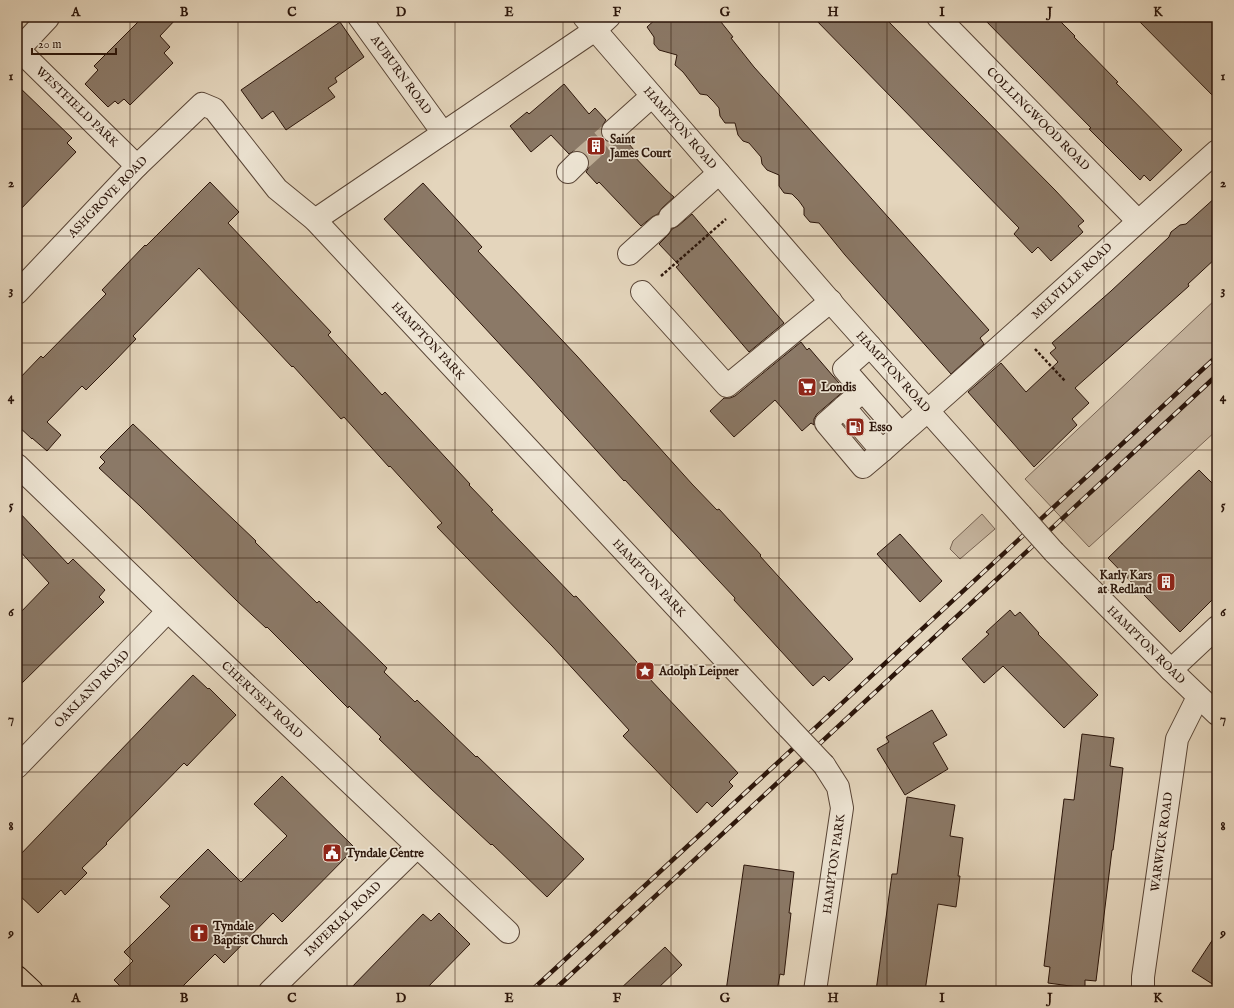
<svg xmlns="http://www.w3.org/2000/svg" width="1234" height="1008" font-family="'IM FELL English',serif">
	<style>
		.green { fill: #c5b49e; stroke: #786454 }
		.building { fill: #8b7967; stroke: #2b150a }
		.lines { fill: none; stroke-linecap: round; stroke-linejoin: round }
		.minor-tunnel { stroke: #bfaf98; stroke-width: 22; stroke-dasharray: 22 11; stroke-linecap: butt }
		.minor-casing { stroke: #594536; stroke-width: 24 }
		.major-casing { stroke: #2b150a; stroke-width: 24 }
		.path { stroke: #2b150a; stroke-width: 2.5; stroke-dasharray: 3 2; stroke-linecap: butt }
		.minor { stroke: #ede4d3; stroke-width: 22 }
		.major { stroke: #e4d5bc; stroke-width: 22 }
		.rail-casing { stroke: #2b150a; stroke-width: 4.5 }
		.rail { stroke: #ede4d3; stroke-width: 3; stroke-dasharray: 9; stroke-linecap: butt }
		.minor-bridge-casing { stroke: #594536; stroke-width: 24; stroke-linecap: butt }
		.minor-bridge { stroke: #ede4d3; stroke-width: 22 }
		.grid { fill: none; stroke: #2b150a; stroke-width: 1; stroke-opacity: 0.55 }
		.labels { text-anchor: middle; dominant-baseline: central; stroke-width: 3.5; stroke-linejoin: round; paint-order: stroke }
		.street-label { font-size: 12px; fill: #2b150a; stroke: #ede4d3 }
		.poi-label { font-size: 12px; font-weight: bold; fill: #2b150a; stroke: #ede4d3; text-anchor: start }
		.neatline { fill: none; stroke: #2b150a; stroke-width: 1.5 }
		.grid-label { font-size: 13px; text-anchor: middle; font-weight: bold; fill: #2b150a }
	</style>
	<rect width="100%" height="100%" fill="#e4d5bc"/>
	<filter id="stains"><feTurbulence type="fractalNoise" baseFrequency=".005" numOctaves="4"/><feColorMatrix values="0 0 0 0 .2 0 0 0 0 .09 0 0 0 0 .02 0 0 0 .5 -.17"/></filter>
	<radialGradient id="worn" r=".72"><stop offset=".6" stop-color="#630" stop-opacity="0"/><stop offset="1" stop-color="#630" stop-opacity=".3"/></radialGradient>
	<!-- green -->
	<g class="green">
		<polygon points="1217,298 1217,430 1089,547 1025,479"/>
		<polygon points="982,514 995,529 960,559 950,549 953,541"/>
	</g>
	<!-- building -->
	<g class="building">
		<polygon points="143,17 178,17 160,36 170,47 164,53 173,63 130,105 124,99 118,104 115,101 108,107 85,84 98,70 94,66"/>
		<polygon points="658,17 717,17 733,37 731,38 754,67 989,330 980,338 984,344 951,374 845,255 819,223 810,222 804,215 804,208 799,201 792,194 784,193 779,186 779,175 767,170 762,164 761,157 749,143 743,141 738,135 735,123 725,123 720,116 719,108 714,102 707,95 700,94 683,72 675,65 677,55 659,50 654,44 654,37 647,27"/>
		<polygon points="813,17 884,17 1055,190 1084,221 1078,226 1083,232 1051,261 1038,247 1032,253 1014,234 1019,228"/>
		<polygon points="982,17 1056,17 1075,36 1074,37 1118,82 1116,83 1182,150 1150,181 1144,175 1140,180 1089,129 1091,128"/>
		<polygon points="1135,17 1217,17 1217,100"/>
		<polygon points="340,22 364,57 335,78 337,82 328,88 335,97 286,130 273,111 262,119 241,90"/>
		<polygon points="564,84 589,114 595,108 606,120 601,128 601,134 604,140 609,143 615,143 624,138 634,150 631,153 666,190 674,197 662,208 658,214 652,217 641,226 599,182 597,184 586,172 589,167 589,160 586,154 580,151 574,151 569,154 551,135 531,152 510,126 527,112 529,114"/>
		<polygon points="17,85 72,138 67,143 76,152 17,213"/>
		<polygon points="210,182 239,212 228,223 331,332 328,335 382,395 385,392 470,484 469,485 493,510 491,511 574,597 576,596 648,674 647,676 738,773 729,782 733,786 712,807 707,802 697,813 652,766 623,736 629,730 552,646 437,527 442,523 390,466 389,467 344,417 341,419 293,366 292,367 199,268 133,336 136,339 111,365 86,390 82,386 47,422 61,435 47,451 32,438 32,439 17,425 17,381 41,356 43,358 106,294 102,290 145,245 146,246"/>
		<polygon points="423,183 482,247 478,251 577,356 692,484 717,510 719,509 761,555 760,556 853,659 829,681 824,676 813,686 734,600 735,598 704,565 625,480 624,481 532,379 384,219"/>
		<polygon points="1217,196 1217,257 1188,284 1189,286 1075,388 1089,403 1072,419 1077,425 1034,467 968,392 1001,363 1026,392 1058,362 1050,353 1056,348 1052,343 1111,291 1169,237 1171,232 1180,225 1186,224"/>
		<polygon points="692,214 784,323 749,352 676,267 679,265 659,244 668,235 672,229 678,226"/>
		<polygon points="801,342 807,350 809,348 845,390 817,414 814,419 814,425 811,423 802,431 775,400 734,437 710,411 724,398 730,398 735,396"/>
		<polygon points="133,424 256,541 255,542 317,603 319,601 387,668 384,672 415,702 417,700 476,757 477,756 584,859 547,897 492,844 491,845 430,788 379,739 381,737 349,706 348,708 267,627 266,628 237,601 140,506 99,468 105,462 100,457"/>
		<polygon points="1199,470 1217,488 1217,595 1180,632 1108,558"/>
		<polygon points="17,510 68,564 73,559 105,590 99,597 104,602 17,688 17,616 49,583 17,548"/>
		<polygon points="900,534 942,581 920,602 877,554"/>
		<polygon points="1010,610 1015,616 1020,612 1039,633 1038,634 1098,695 1064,728 1003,666 984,683 962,659 989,634 986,632"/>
		<polygon points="193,675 208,689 209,688 236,715 187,766 184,763 106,843 107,844 82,868 87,873 65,895 61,890 38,913 17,893 17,858"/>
		<polygon points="932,710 947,735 933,743 948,769 905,795 877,749 889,742 886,737"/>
		<polygon points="1082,734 1114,738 1110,766 1123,768 1113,850 1112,850 1096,981 1085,980 1085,988 1048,983 1050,967 1044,966 1064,799 1074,800"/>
		<polygon points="282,776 355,848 282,922 273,913 224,963 215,954 178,991 125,991 114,980 133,961 124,952 170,906 160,897 208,849 241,882 287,836 254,804"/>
		<polygon points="907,797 955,805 950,836 963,838 958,876 960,876 956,907 938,904 925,991 876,991 892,874 897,874"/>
		<polygon points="744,865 794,872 789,913 791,913 784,975 780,974 777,991 726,991"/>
		<polygon points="439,913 470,944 424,991 348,991 423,914 431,921"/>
		<polygon points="1217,933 1217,987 1192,971"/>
		<polygon points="665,947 682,965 655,991 618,991"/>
	</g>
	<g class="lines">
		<!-- minor-tunnel -->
		<polyline class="minor-tunnel" points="577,163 613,131"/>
		<defs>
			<g id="minor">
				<polyline points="359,17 443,133"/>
				<polyline points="584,17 837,309 1021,515"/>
				<polyline points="938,17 1138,221"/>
				<polyline points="17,48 137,166"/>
				<polyline points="18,50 48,18 47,17"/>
				<polyline points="613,131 652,96"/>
				<polyline points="568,172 577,163"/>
				<polyline points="670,217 719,173"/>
				<polyline points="315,220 595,30 609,17"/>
				<polyline points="629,254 660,226"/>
				<polyline points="642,292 727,386 831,301"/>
				<polyline points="17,293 137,166 202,104 214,109 277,189 315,220 789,728"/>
				<path d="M870 346 844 369 901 434C1008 341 1111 245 1217 151"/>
				<polyline points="863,391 844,407 882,451 901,434"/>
				<polyline points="844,407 826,423 863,467 882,451"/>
				<polyline points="17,465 168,611 508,932"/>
				<polyline points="1054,552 1171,670 1217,714"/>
				<polyline points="1171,670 1217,627"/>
				<polyline points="17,767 168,611"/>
				<polyline points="270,991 417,847"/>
				<polyline points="815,991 842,808 838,787 824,765"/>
				<polyline points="1143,991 1143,977 1177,739 1198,697"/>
			</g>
			<polyline id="major" points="17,977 32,991"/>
		</defs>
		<!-- minor casing -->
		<use href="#minor" class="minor-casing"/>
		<!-- major casing -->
		<use href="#major" class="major-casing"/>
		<!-- path -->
		<g class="path">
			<polyline points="661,276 726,219"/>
			<polyline points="1035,349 1065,381"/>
		</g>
		<!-- minor -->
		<use href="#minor" class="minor"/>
		<!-- major -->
		<use href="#major" class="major"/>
		<defs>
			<g id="rail">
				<polyline points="531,991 1217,356"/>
				<polyline points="553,991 1217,375"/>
			</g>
		</defs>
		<!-- rail casing -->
		<use href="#rail" class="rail-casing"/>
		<!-- rail -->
		<use href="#rail" class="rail"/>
		<defs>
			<g id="minor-bridge">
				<polyline points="1021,515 1054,552"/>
				<polyline points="789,728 824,765"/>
			</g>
		</defs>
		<!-- minor-bridge casing -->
		<use href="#minor-bridge" class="minor-bridge-casing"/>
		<!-- minor-bridge -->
		<use href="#minor-bridge" class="minor-bridge"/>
	</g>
	<!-- grid -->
	<path class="grid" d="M130 17V991M238 17V991M347 17V991M455 17V991M563 17V991M671 17V991M779 17V991M887 17V991M996 17V991M1104 17V991M17 129H1217M17 236H1217M17 343H1217M17 450H1217M17 558H1217M17 665H1217M17 772H1217M17 879H1217"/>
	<!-- icons -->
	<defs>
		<symbol id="building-square" viewBox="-11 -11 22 22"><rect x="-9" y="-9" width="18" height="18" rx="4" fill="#8f2418" stroke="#ede4d3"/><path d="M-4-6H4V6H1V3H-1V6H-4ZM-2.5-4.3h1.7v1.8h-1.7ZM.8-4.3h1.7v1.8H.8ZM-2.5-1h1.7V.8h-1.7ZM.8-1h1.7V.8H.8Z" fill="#fff"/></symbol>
		<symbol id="supermarket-square" viewBox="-11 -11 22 22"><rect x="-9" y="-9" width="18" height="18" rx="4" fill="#8f2418" stroke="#ede4d3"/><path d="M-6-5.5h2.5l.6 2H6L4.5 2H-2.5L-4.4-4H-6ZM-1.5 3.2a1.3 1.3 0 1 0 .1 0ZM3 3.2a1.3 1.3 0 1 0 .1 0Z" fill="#fff"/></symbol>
		<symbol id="fuel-square" viewBox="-11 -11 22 22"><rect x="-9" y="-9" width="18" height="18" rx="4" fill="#8f2418" stroke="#ede4d3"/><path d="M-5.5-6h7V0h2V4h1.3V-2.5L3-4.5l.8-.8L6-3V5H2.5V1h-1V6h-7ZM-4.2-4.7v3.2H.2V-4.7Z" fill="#fff"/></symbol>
		<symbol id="sight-square" viewBox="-11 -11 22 22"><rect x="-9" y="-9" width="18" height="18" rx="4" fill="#8f2418" stroke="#ede4d3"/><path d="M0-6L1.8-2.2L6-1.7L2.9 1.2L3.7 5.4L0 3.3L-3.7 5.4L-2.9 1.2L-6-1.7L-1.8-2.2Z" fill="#fff"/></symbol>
		<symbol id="civic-square" viewBox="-11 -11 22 22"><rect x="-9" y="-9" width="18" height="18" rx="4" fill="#8f2418" stroke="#ede4d3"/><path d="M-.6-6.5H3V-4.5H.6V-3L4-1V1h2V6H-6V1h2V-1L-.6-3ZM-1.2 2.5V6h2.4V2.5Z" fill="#fff"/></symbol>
		<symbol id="church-square" viewBox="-11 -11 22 22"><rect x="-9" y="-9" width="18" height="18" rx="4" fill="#8f2418" stroke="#ede4d3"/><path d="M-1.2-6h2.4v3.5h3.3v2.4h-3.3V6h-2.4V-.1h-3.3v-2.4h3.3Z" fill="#fff"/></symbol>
	</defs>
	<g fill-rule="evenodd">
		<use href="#building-square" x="585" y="135" width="22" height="22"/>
		<use href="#supermarket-square" x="796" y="376" width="22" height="22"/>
		<use href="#fuel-square" x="844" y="416" width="22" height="22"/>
		<use href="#building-square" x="1155" y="571" width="22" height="22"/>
		<use href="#sight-square" x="634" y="660" width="22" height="22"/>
		<use href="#civic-square" x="321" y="842" width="22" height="22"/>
		<use href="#church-square" x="188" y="922" width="22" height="22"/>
	</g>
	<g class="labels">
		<!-- street labels -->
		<g class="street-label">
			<text transform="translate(401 75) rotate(54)">AUBURN ROAD</text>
			<text transform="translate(77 107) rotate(44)">WESTFIELD PARK</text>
			<text transform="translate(1038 119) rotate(45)">COLLINGWOOD ROAD</text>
			<text transform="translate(680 128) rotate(49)">HAMPTON ROAD</text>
			<text transform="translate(108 197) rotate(-46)">ASHGROVE ROAD</text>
			<text transform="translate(1072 281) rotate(-43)">MELVILLE ROAD</text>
			<text transform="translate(428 341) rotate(47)">HAMPTON PARK</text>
			<text transform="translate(893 372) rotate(48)">HAMPTON ROAD</text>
			<text transform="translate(649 578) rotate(47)">HAMPTON PARK</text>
			<text transform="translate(1146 645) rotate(45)">HAMPTON ROAD</text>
			<text transform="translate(92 689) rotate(-46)">OAKLAND ROAD</text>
			<text transform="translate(262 700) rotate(43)">CHERTSEY ROAD</text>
			<text transform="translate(1162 842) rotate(-82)">WARWICK ROAD</text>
			<text transform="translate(834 864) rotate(-82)">HAMPTON PARK</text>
			<text transform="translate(343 919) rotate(-44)">IMPERIAL ROAD</text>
		</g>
		<!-- poi labels -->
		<g class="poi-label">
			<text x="610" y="139">Saint<tspan x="610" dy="14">James Court</tspan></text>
			<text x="821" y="387">Londis</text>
			<text x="869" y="427">Esso</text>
			<text x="1152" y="575" text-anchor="end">Karly Kars<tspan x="1152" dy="14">at Redland</tspan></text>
			<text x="659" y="671">Adolph Leipner</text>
			<text x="346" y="853">Tyndale Centre</text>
			<text x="213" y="926">Tyndale<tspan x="213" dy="14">Baptist Church</tspan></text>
		</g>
	</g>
	<!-- margin -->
	<rect width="1234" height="1008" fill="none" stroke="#e4d5bc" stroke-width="44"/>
	<!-- scale -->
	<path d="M32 48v6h84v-6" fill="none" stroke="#2b150a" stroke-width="2"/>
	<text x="38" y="48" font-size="12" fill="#2b150a" stroke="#ede4d3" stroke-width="3" paint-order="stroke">20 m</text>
	<rect x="22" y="22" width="1190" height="964" class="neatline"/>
	<g class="grid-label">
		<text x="76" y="16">A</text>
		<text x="184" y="16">B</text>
		<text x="292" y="16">C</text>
		<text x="401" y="16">D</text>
		<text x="509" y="16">E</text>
		<text x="617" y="16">F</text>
		<text x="725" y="16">G</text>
		<text x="833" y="16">H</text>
		<text x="942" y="16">I</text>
		<text x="1050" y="16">J</text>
		<text x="1158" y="16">K</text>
		<text x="11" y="80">1</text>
		<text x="1223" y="80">1</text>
		<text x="11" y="187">2</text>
		<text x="1223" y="187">2</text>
		<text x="11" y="294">3</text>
		<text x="1223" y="294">3</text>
		<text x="11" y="401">4</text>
		<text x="1223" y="401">4</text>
		<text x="11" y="509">5</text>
		<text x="1223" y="509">5</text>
		<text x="11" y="616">6</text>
		<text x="1223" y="616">6</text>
		<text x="11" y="723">7</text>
		<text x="1223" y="723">7</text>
		<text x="11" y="830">8</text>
		<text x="1223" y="830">8</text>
		<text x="11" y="937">9</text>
		<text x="1223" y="937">9</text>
		<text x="76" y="1002">A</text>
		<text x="184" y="1002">B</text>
		<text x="292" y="1002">C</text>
		<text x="401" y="1002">D</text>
		<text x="509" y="1002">E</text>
		<text x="617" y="1002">F</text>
		<text x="725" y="1002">G</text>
		<text x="833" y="1002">H</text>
		<text x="942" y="1002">I</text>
		<text x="1050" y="1002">J</text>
		<text x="1158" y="1002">K</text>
	</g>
	<rect width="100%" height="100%" filter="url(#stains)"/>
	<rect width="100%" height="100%" fill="url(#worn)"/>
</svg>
